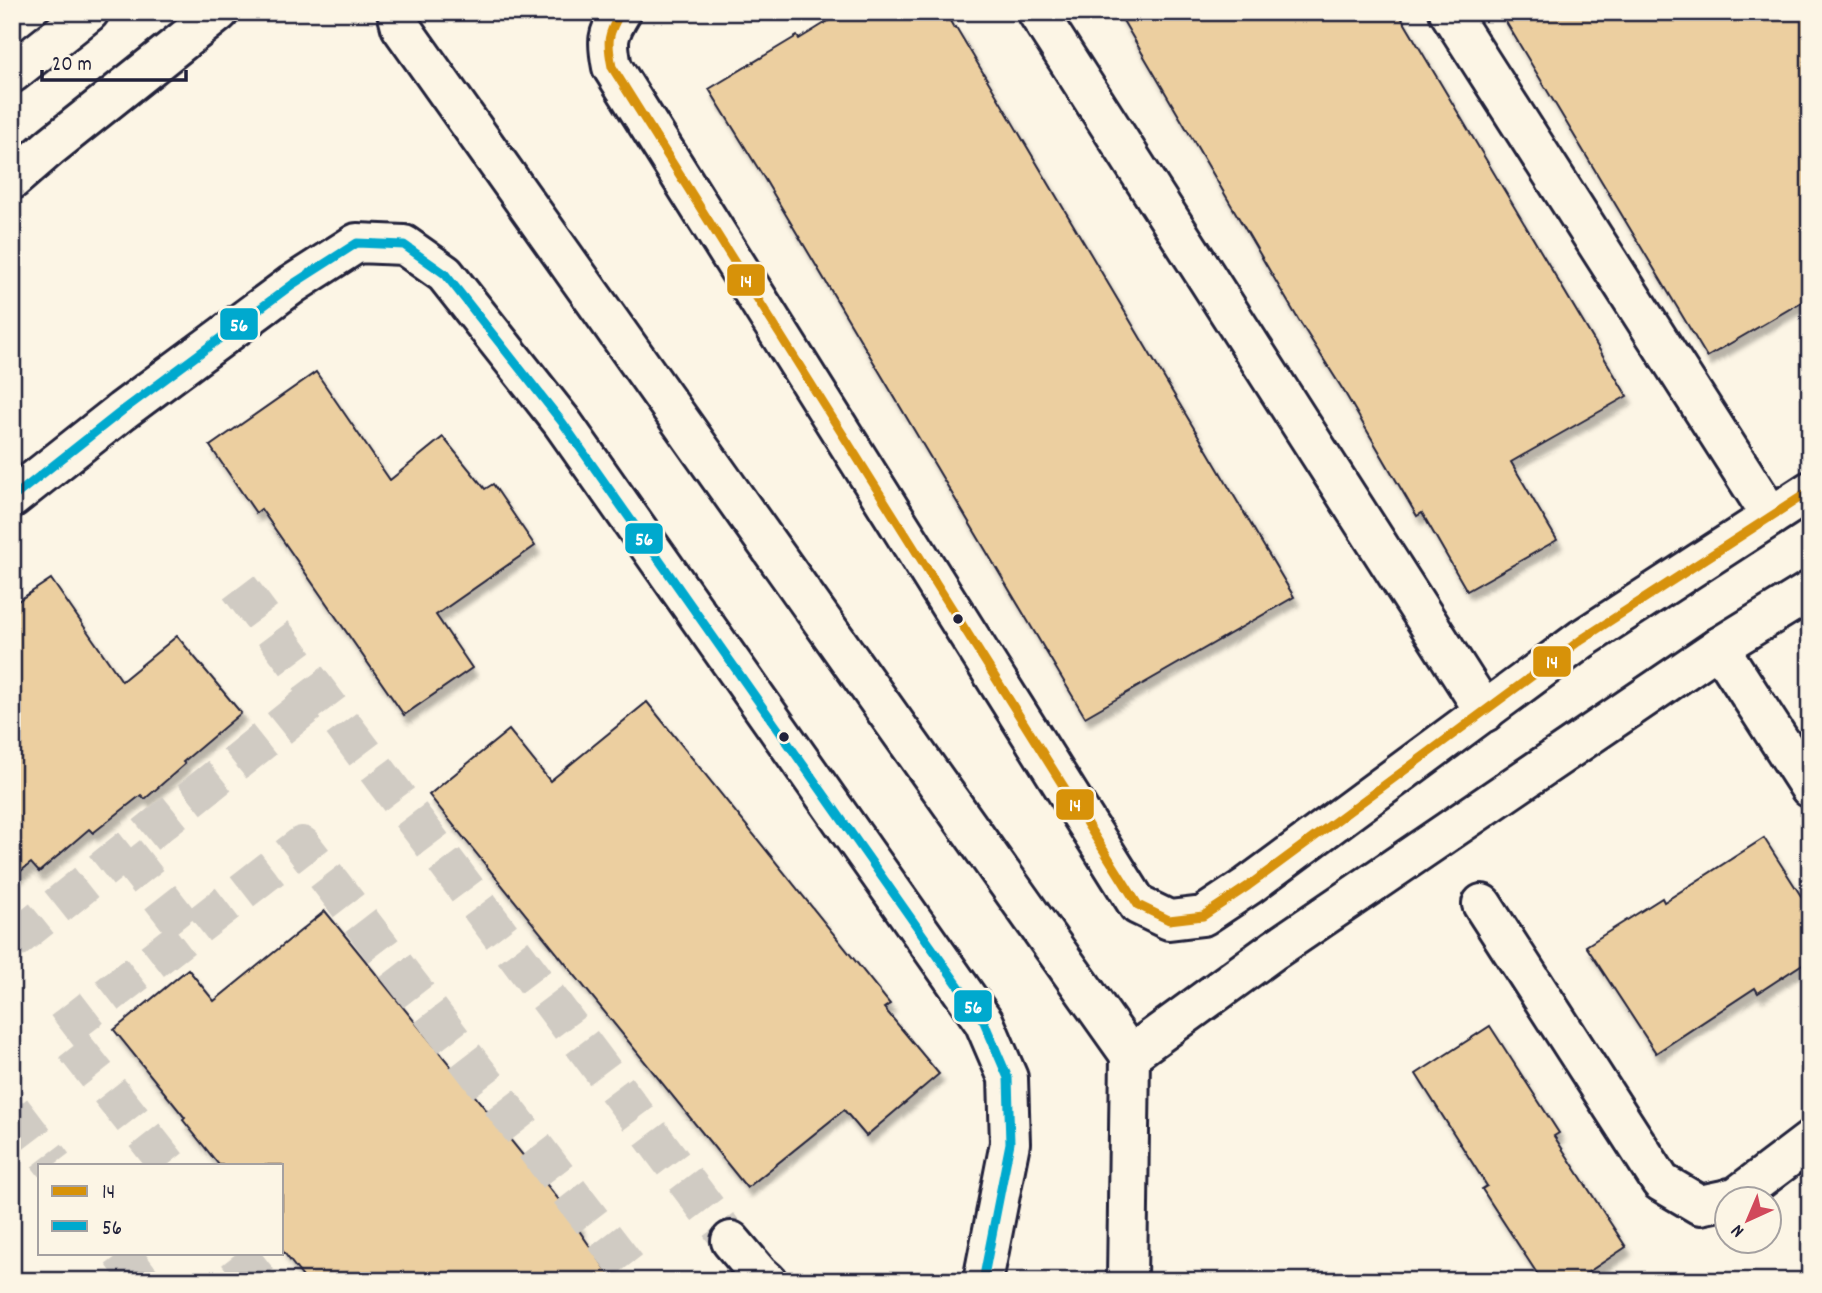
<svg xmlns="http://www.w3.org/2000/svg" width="1822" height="1293" font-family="Dekko,sans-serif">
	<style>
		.building { fill: #eccfa0; stroke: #22223b; stroke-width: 2; filter: url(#shadow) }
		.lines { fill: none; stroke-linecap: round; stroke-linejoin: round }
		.street-tunnel { stroke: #d0cbc3; stroke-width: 38; stroke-dasharray: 38 19; stroke-linecap: butt }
		.street-casing { stroke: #22223b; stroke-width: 44 }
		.secondary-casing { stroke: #22223b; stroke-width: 44 }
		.street { stroke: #fcf5e5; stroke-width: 38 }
		.secondary { stroke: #fcf5e5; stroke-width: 38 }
		.bus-1-casing { stroke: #fcf5e5; stroke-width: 14 }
		.bus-2-casing { stroke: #fcf5e5; stroke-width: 14 }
		.bus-1 { stroke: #d79209; stroke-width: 9 }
		.bus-2 { stroke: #00a9ce; stroke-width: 9 }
		.bus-dot { fill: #22223b; stroke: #fcf5e5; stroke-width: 2.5 }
		.line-badge { stroke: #fcf5e5; stroke-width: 2.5 }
		.badge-label { font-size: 19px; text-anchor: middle; font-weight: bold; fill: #fff }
	</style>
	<defs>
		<filter id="shadow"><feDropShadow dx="4.5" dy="8" stdDeviation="2" flood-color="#0004"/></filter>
	</defs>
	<rect width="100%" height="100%" fill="#fcf5e5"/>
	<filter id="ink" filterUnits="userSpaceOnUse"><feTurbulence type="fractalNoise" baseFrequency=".0143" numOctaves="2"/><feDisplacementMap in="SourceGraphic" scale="14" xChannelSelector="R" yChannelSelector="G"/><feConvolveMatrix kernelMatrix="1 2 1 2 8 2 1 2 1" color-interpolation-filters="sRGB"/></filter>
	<g filter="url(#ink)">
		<!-- building -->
		<g class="building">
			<polygon points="843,12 945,12 954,28 956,27 1294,597 1085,717 761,173 709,89 797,36 799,39"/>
			<polygon points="1118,12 1398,12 1627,396 1511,462 1557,540 1467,591 1422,513 1417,516 1345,393 1298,319"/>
			<polygon points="1500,12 1810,12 1810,297 1707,357"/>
			<polygon points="316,372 390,480 443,437 485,489 493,484 535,546 436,615 472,668 404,715 261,509 256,513 210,446"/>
			<polygon points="51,579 122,681 177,636 241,713 183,762 185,764 145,799 141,795 93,833 89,829 39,872 31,863 12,878 12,605"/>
			<polygon points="647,702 890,1004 884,1008 939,1074 866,1136 844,1110 747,1188 429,795 509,730 550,781"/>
			<polygon points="1764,838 1810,910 1810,959 1758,993 1755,988 1656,1053 1586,946 1662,898 1664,902"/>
			<polygon points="325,911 581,1227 578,1229 614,1281 306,1281 282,1250 282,1165 219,1165 183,1120 185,1118 114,1030 188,969 214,1001"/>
			<polygon points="1490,1026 1559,1133 1554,1136 1626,1247 1575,1281 1542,1281 1482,1189 1487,1186 1416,1074"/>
		</g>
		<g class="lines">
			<!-- street-tunnel -->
			<g class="street-tunnel">
				<polyline points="239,587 731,1241"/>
				<polyline points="125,852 188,932"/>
				<polyline points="12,942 320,695"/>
				<polyline points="12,1110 54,1165"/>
				<polyline points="168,1165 62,1031 302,845 638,1281"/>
				<polyline points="121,1253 142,1281"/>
				<polyline points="237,1253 259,1281"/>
			</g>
			<defs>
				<g id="street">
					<polyline points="397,12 401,27 1130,1055"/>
					<path d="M621 12C607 35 607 41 612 67L1138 905 1169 920 1203 916 1248 886 1582 639 1810 491"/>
					<polyline points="1037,12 1485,712"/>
					<polyline points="1449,12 1771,516"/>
					<polyline points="12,498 122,411 293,284 357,243 404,245 445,274 562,422 984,1022 1008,1078 1010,1143 983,1281"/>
					<polyline points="1719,647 1810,788"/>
					<polyline points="1482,904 1661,1182 1700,1205 1728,1199"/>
					<polyline points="1130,1055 1274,950 1719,647 1810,591"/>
					<polyline points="1730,1198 1736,1197 1810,1141"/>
					<polyline points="731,1241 759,1274 767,1281"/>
					<polyline points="1127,1281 1130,1055"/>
				</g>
				<g id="secondary">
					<polyline points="12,73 89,12"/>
					<polyline points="12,180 50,147 219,12"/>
				</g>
			</defs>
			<!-- street casing -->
			<use href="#street" class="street-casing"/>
			<!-- secondary casing -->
			<use href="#secondary" class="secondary-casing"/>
			<!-- street -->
			<use href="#street" class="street"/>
			<!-- secondary -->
			<use href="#secondary" class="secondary"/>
			<defs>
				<path id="bus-1" d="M621 12C607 35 607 41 612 67L1138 905 1169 920 1203 916 1248 886 1582 639 1810 491"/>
				<polyline id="bus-2" points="12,498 122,411 293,284 357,243 404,245 445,274 562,422 984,1022 1008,1078 1010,1143 983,1281"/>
			</defs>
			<!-- bus-1 casing -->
			<use href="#bus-1" class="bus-1-casing"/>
			<!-- bus-2 casing -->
			<use href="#bus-2" class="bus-2-casing"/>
			<!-- bus-1 -->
			<use href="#bus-1" class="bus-1"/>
			<!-- bus-2 -->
			<use href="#bus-2" class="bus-2"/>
		</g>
	</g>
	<!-- markers -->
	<g class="bus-dot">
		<circle cx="958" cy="619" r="6"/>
		<circle cx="784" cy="737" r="6"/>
	</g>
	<g class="line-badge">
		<rect x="726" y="263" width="40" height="34" rx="7" fill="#d79209"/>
		<rect x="219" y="307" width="40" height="34" rx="7" fill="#00a9ce"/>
		<rect x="624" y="522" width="40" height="33" rx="7" fill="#00a9ce"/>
		<rect x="1532" y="645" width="40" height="33" rx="7" fill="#d79209"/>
		<rect x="1055" y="788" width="40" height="33" rx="7" fill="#d79209"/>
		<rect x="953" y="989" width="40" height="34" rx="7" fill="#00a9ce"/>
	</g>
	<g class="badge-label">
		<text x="746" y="287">14</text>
		<text x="239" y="331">56</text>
		<text x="644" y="545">56</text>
		<text x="1552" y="668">14</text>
		<text x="1075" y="811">14</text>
		<text x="973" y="1013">56</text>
	</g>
	<!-- margin -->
	<rect width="1822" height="1293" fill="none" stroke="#fcf5e5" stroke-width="42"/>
	<rect x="21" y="21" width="1780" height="1251" fill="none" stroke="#22223b" stroke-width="2.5" filter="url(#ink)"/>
	<!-- legend -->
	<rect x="38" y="1164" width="245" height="91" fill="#fcf5e5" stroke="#a5a1a1" stroke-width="2"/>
	<rect x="52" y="1186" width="35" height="10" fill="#d79209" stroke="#a5a1a1" stroke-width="2"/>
	<text x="102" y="1198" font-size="21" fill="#22223b">14</text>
	<rect x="52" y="1221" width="35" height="10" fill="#00a9ce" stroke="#a5a1a1" stroke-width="2"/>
	<text x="102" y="1234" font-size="21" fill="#22223b">56</text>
	<!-- north arrow -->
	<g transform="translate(1748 1220) rotate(224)"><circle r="33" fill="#fcf5e5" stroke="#a5a1a1" stroke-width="2"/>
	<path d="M0-5L12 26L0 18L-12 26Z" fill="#d1495b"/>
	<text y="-10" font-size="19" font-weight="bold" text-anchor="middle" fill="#22223b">N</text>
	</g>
	<!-- scale -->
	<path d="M42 70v10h144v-10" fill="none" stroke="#22223b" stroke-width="3.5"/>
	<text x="52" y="70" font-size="21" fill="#22223b" stroke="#fcf5e5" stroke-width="5" paint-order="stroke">20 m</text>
</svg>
